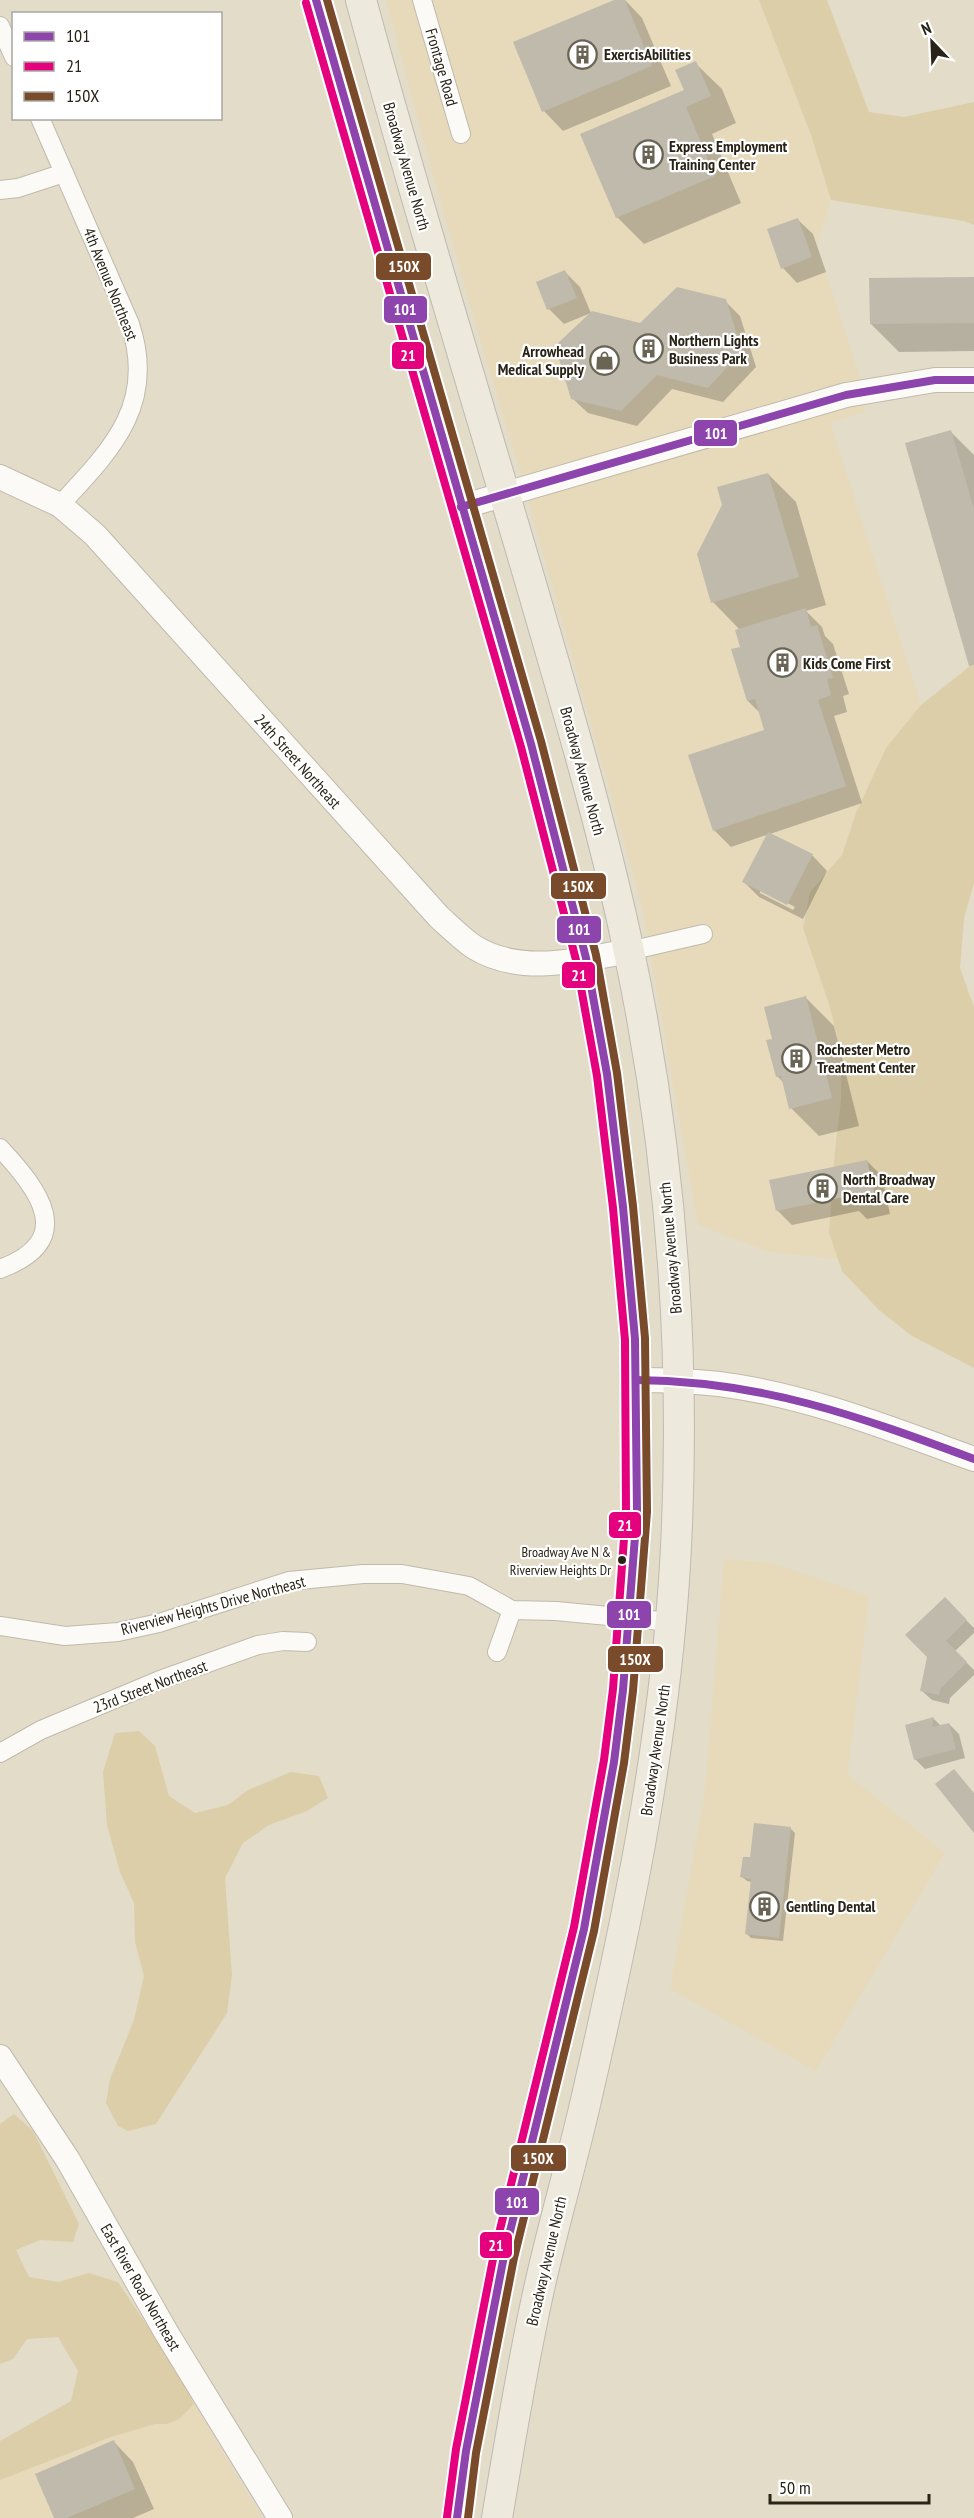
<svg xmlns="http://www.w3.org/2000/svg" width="974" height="2518" font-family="'PT Sans Narrow',sans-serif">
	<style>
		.built { fill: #e6dabb }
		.green { fill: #dccea9 }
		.shadow { fill: #0003; fill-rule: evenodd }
		.building { fill: #c0baac }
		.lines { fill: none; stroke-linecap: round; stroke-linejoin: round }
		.minor-casing { stroke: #c0baac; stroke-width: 20 }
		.tertiary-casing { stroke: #c0baac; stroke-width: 26 }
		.primary-casing { stroke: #bebab1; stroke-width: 32 }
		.minor { stroke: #fbfaf7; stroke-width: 18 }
		.tertiary { stroke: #fbfaf7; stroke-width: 24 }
		.primary { stroke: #ede9dd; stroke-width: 30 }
		.bus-1-casing { stroke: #fff; stroke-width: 12 }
		.bus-2-casing { stroke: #fff; stroke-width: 12 }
		.bus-3-casing { stroke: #fff; stroke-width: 12 }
		.bus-1 { stroke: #8e44ad; stroke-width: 8 }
		.bus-2 { stroke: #e5007d; stroke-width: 8 }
		.bus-3 { stroke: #7a4b2a; stroke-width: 8 }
		.bus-dot { fill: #292417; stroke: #fff; stroke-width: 2 }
		.labels { text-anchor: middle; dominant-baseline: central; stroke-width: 4.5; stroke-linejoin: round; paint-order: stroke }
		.bus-label { font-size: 14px; fill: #292417; stroke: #fff; text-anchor: end }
		.poi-label { font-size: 16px; font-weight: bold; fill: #292417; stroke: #fff; text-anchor: start }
		.street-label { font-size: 16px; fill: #292417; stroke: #fff }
		.line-badge { stroke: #fff; stroke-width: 2 }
		.badge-label { font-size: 16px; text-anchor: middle; font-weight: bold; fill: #fff }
	</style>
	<rect width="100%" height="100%" fill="#e3dcc9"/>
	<!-- built -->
	<g class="built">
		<polygon points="386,0 759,0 811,135 831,200 817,245 861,381 865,412 830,422 921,705 886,748 856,813 842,855 810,892 803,927 830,1007 841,1054 841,1100 835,1150 829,1233 838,1259 769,1252 698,1225 641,902 521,474 481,342 423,139"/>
		<polygon points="724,1559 772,1563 869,1596 848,1775 945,1853 816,2071 670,1989 705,1790"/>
		<polygon points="194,2404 262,2518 0,2518 0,2480 111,2437 155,2424 167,2424 179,2419"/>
	</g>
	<!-- green -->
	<g class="green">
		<polygon points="759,0 827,0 869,112 904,117 974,102 974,225 964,221 831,200 811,135"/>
		<polygon points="974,663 974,883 964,918 960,968 974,1007 974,1368 912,1336 879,1310 842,1271 829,1233 835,1150 841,1100 841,1054 830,1007 803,928 810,892 842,855 856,813 886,748 921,705"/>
		<polygon points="139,1731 155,1746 169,1796 195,1813 228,1805 248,1790 291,1772 319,1776 328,1798 307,1811 269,1825 243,1843 225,1878 232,1975 227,2013 156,2124 128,2131 118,2126 106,2103 110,2079 134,2020 144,1976 135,1942 134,1903 120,1872 107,1825 103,1772 115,1733"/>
		<polygon points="14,2114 33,2131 79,2224 73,2242 40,2240 16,2250 29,2277 58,2282 89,2273 118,2282 176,2369 194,2404 179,2419 167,2424 155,2424 111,2437 0,2480 0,2441 71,2401 78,2371 58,2337 27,2339 13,2359 0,2364 0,2124"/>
	</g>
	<!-- shadow -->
	<g class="shadow">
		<polygon points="618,0 625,0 642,18 671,86 563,131 544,111"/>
		<polygon points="695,63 722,89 736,123 712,134 741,203 644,244 617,217 686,91"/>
		<polygon points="798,220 813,234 826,272 797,283 783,268"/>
		<polygon points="565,272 580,287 591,313 564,324 549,309"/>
		<polygon points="974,279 974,351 899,352 871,324"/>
		<polygon points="725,301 740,316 756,367 723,402 672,389 637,426 588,413 572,398 640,324"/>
		<polygon points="951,432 974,455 974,656"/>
		<path d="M768 474 796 502 826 605 806 611 822 627 825 636 833 644 849 694 843 696 847 712 834 716 862 803 770 834 813 856 827 871 803 919 759 897 744 882 769 834 731 847 714 830 766 731 760 713 748 701 740 630 713 602ZM760 889 795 907 793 910 760 893Z"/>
		<polygon points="806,998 834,1026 859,1126 819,1136 791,1108 785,1084 777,1076 774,1040"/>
		<polygon points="867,1161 882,1176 890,1214 867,1219 859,1211 792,1225 777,1210"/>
		<polygon points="945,1599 974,1628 974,1633 955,1651 974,1670 974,1675 950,1698 949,1704 932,1700 922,1691"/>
		<polygon points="934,1719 941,1726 949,1724 959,1734 965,1758 925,1769 915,1759 907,1726"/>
		<polygon points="790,1828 795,1833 783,1941 751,1938 746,1933 752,1882 747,1881 742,1877 752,1859"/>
		<polygon points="114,2442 133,2462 154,2509 133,2518 56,2518"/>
	</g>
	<!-- building -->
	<g class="building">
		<polygon points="614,0 625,0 652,66 542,112 513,42"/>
		<polygon points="696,61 711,96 686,107 715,176 616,218 580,134 684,90 675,70"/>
		<polygon points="798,218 812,257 781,269 767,229"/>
		<polygon points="565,270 577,298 547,310 536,282"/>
		<polygon points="974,277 974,323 870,324 869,278"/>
		<polygon points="677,287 726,299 742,351 708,388 657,375 621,411 571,399 555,346 592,311 640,323"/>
		<polygon points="951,430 974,509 974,665 969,666 905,443"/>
		<polygon points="768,473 799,577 711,603 697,554 722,505 717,487"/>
		<polygon points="806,608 811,627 817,625 833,678 827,679 831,695 818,700 846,786 713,831 688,755 764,730 755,699 747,701 731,649 740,647 735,630"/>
		<polygon points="768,832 813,854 787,905 742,882"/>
		<polygon points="806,996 832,1098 789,1109 781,1076 776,1077 766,1040 772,1039 764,1007"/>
		<polygon points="867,1160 876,1200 851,1205 849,1196 776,1211 769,1180"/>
		<polygon points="945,1597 967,1620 946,1641 967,1662 941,1688 939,1695 920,1691 927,1657 905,1635"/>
		<polygon points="934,1717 932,1727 949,1723 956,1749 914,1760 905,1725"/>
		<polygon points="954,1769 974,1793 974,1833 935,1784"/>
		<polygon points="754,1823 791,1827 779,1938 745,1934 751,1879 740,1877 743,1857 750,1857"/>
		<polygon points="114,2440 135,2489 67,2518 54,2518 35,2474"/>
	</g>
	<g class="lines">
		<defs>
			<g id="minor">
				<polyline points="422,0 461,134"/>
				<polyline points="0,26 14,57"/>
				<path d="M40 118 130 324C157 405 111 450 60 505"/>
				<polyline points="0,190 18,188 64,173"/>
				<polyline points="629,951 703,934"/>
				<path d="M0 1148C39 1190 78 1240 0 1269"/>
				<polyline points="0,1626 65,1636 118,1632 159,1623 289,1581 363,1574 402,1574 469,1586 512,1610 556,1611 671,1622"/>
				<polyline points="497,1652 512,1610"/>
				<polyline points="0,1753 41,1730 160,1680 258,1645 283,1641 307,1642"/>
			</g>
			<g id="tertiary">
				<path d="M0 477 60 505 95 535 439 917C450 927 462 939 474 947 521 976 579 960 629 951"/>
				<polyline points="461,507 846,395 935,380 974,380"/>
				<path d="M636 1380C664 1380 691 1381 719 1384 807 1395 891 1429 974 1459"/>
				<polyline points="0,2057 68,2160 166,2332 280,2518"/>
			</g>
			<g id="primary">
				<polyline points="316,0 531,744 586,958 607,1074 623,1207 635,1339 637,1511 623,1690 614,1762 584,1929 504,2256 466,2451 457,2518"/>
				<path d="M361 0C414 196 474 390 531 584 566 704 602 825 628 947 671 1149 687 1359 675 1565 664 1750 625 1932 583 2113 569 2172 552 2230 539 2289 522 2365 510 2441 497 2518"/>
			</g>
		</defs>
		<!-- minor casing -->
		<use href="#minor" class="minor-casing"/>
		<!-- tertiary casing -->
		<use href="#tertiary" class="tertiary-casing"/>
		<!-- primary casing -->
		<use href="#primary" class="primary-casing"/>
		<!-- minor -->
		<use href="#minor" class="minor"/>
		<!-- tertiary -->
		<use href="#tertiary" class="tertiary"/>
		<!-- primary -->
		<use href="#primary" class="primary"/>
		<defs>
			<g id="bus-1">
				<polyline points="316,0 531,744 586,958 607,1074 623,1207 635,1339 637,1511 623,1690 614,1762 584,1929 504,2256 466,2451 457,2518"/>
				<polyline points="461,507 846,395 935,380 974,380"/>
				<path d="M636 1380C762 1381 858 1416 974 1459"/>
			</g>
			<polyline id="bus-2" points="306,3 521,747 576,960 597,1076 613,1208 625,1340 626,1511 613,1689 604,1760 574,1927 494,2254 456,2449 447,2517"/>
			<polyline id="bus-3" points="327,0 541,741 596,955 617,1073 633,1206 645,1338 647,1512 633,1691 624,1763 594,1931 514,2258 476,2453 468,2518"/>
		</defs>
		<!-- bus-1 casing -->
		<use href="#bus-1" class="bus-1-casing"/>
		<!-- bus-2 casing -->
		<use href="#bus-2" class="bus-2-casing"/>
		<!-- bus-3 casing -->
		<use href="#bus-3" class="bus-3-casing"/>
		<!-- bus-1 -->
		<use href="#bus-1" class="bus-1"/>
		<!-- bus-2 -->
		<use href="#bus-2" class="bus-2"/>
		<!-- bus-3 -->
		<use href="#bus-3" class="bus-3"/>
	</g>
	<!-- icons -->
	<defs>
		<symbol id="building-ring" viewBox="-11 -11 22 22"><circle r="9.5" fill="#fff" stroke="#6a6455" stroke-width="1.5"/><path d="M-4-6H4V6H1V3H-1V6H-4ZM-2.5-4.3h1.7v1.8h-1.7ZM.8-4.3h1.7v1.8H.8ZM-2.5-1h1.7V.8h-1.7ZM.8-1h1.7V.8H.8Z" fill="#6a6455"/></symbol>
		<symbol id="shop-ring" viewBox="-11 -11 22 22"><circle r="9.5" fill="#fff" stroke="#6a6455" stroke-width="1.5"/><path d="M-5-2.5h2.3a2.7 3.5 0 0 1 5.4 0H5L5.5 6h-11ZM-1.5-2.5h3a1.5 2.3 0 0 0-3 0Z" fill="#6a6455"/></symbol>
	</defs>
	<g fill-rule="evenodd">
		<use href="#building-ring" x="566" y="38" width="33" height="33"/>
		<use href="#building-ring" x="632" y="138" width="33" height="33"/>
		<use href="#building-ring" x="632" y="332" width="33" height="33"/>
		<use href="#shop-ring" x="588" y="344" width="33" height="33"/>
		<use href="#building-ring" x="766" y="646" width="33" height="33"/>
		<use href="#building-ring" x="780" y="1042" width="33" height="33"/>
		<use href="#building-ring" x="806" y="1172" width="33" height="33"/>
		<use href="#building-ring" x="748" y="1890" width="33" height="33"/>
	</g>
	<!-- markers -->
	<circle class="bus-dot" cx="622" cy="1560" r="5"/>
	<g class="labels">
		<!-- bus labels -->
		<g class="bus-label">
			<text x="611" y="1552">Broadway Ave N &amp;<tspan x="611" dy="18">Riverview Heights Dr</tspan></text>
		</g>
		<!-- poi labels -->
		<g class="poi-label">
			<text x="604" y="54">ExercisAbilities</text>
			<text x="669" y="146">Express Employment<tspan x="669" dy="18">Training Center</tspan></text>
			<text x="669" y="340">Northern Lights<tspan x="669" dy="18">Business Park</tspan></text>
			<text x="584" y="351" text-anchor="end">Arrowhead<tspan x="584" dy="18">Medical Supply</tspan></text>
			<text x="803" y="663">Kids Come First</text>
			<text x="817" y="1049">Rochester Metro<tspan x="817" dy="18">Treatment Center</tspan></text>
			<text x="843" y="1179">North Broadway<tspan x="843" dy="18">Dental Care</tspan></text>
			<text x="786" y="1906">Gentling Dental</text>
		</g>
		<!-- street labels -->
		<g class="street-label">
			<text transform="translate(442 67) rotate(74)">Frontage Road</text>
			<text transform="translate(407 166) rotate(74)">Broadway Avenue North</text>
			<text transform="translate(111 284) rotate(68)">4th Avenue Northeast</text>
			<text transform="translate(298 761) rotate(48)">24th Street Northeast</text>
			<text transform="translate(583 771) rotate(75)">Broadway Avenue North</text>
			<text transform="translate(670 1248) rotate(-95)">Broadway Avenue North</text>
			<text transform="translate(213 1605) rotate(-15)">Riverview Heights Drive Northeast</text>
			<text transform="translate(150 1686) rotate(-21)">23rd Street Northeast</text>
			<text transform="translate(655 1750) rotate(-82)">Broadway Avenue North</text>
			<text transform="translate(546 2261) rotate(-77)">Broadway Avenue North</text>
			<text transform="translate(141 2287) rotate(60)">East River Road Northeast</text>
		</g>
	</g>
	<g class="line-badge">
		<rect x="375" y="252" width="57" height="29" rx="6" fill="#7a4b2a"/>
		<rect x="383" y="295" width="45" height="29" rx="6" fill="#8e44ad"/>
		<rect x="391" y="341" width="34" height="29" rx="6" fill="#e5007d"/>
		<rect x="693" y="419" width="45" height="28" rx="6" fill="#8e44ad"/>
		<rect x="550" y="872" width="57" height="28" rx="6" fill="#7a4b2a"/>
		<rect x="556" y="915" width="46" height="29" rx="6" fill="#8e44ad"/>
		<rect x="561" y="961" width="35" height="28" rx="6" fill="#e5007d"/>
		<rect x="608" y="1511" width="34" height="28" rx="6" fill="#e5007d"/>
		<rect x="606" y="1600" width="46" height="29" rx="6" fill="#8e44ad"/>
		<rect x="607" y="1645" width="57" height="28" rx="6" fill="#7a4b2a"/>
		<rect x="510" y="2144" width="57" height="28" rx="6" fill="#7a4b2a"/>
		<rect x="494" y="2187" width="46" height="29" rx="6" fill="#8e44ad"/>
		<rect x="479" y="2231" width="34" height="28" rx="6" fill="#e5007d"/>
	</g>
	<g class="badge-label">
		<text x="404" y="272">150X</text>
		<text x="405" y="315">101</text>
		<text x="408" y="361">21</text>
		<text x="716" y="439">101</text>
		<text x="578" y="892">150X</text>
		<text x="579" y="935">101</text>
		<text x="579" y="981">21</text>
		<text x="625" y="1531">21</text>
		<text x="629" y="1620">101</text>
		<text x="635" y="1665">150X</text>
		<text x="538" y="2164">150X</text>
		<text x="517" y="2208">101</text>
		<text x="496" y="2251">21</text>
	</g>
	<!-- legend -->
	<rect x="12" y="12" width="210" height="108" fill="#ffffff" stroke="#a9a7a2" stroke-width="1.5"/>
	<rect x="24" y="32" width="30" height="9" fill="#8e44ad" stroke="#a9a7a2" stroke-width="1.5"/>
	<text x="66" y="42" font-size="18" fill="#292417">101</text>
	<rect x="24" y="62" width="30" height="9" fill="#e5007d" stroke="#a9a7a2" stroke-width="1.5"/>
	<text x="66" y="72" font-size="18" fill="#292417">21</text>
	<rect x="24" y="92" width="30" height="9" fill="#7a4b2a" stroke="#a9a7a2" stroke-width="1.5"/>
	<text x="66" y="102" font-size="18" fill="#292417">150X</text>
	<!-- north arrow -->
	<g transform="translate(932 42) rotate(337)" stroke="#ffffff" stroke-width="4.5" paint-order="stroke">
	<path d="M0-4.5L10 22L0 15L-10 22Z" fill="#292417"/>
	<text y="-9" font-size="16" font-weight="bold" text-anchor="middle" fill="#292417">N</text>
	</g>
	<!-- scale -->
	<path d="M770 2494v9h159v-9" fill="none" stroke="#292417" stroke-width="3"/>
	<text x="779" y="2494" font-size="18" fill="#292417" stroke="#ffffff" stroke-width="4.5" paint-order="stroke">50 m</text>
</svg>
